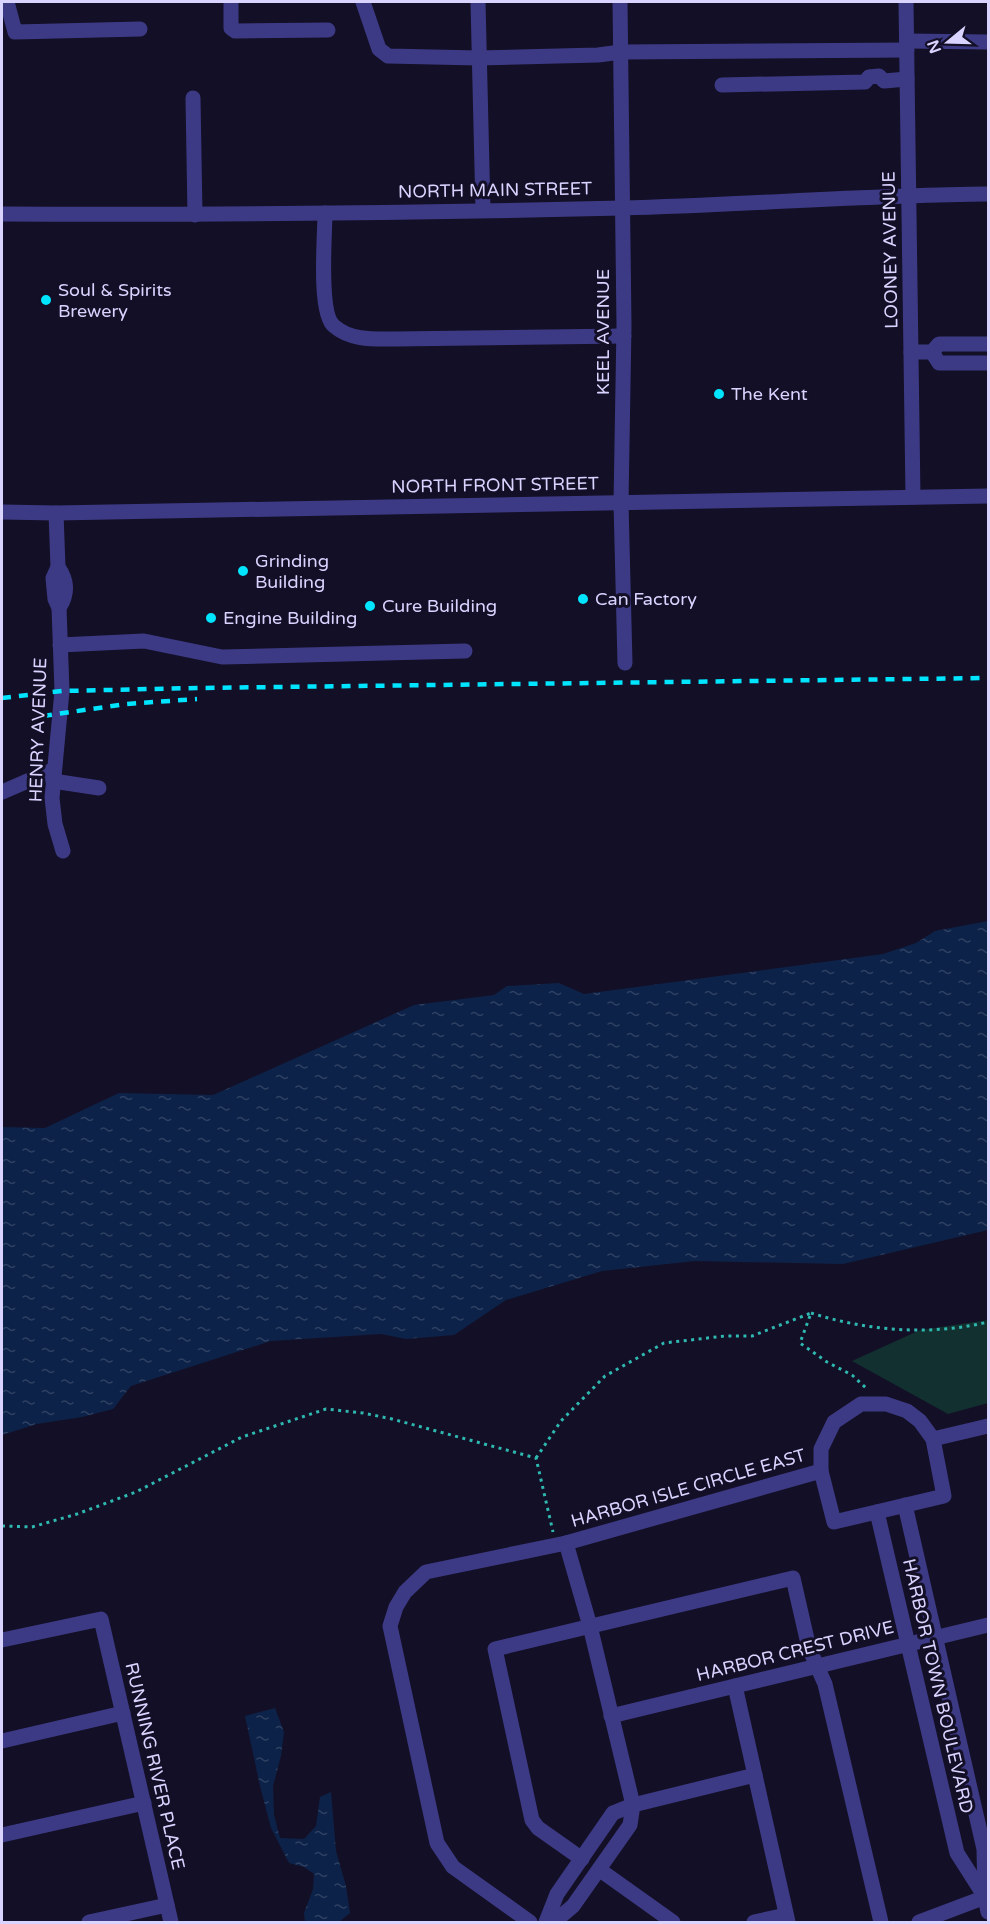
<svg xmlns="http://www.w3.org/2000/svg" width="990" height="1924" font-family="'Varela Round',sans-serif">
	<style>
		.park { fill: #12302f }
		.water { fill: url(#water-ripples) }
		.lines { fill: none; stroke-linecap: round; stroke-linejoin: round }
		.path { stroke: #2fb8b0; stroke-width: 3; stroke-dasharray: 3 4.5; stroke-linecap: butt }
		.minor { stroke: #3d3a85; stroke-width: 15 }
		.rail { stroke: #00e5ff; stroke-width: 4.5; stroke-dasharray: 9 8; stroke-linecap: butt }
		.poi-dot { fill: #00e5ff; stroke: #130f26; stroke-width: 2 }
		.labels { text-anchor: middle; dominant-baseline: central; stroke-width: 6; stroke-linejoin: round; paint-order: stroke }
		.street-label { font-size: 18px; fill: #d9d4ff; stroke: #130f26 }
		.poi-label { font-size: 18px; fill: #d9d4ff; stroke: #130f26; text-anchor: start }
	</style>
	<defs>
		<pattern id="water-ripples" width="26" height="14" patternUnits="userSpaceOnUse" patternTransform="scale(1.5)"><rect width="26" height="14" fill="#0c2248"/><path d="M2 4q2-2 4 0t4 0M15 11q2-2 4 0t4 0" fill="none" stroke="#2f4163"/></pattern>
	</defs>
	<rect width="100%" height="100%" fill="#130f26"/>
	<!-- park -->
	<polygon class="park" points="988,1320 988,1403 948,1414 852,1361 920,1330"/>
	<!-- water -->
	<g class="water">
		<polygon points="988,921 988,1230 843,1264 695,1261 602,1271 506,1300 454,1335 406,1339 381,1334 271,1341 131,1386 113,1409 82,1417 37,1424 2,1435 2,1127 45,1128 119,1093 213,1095 414,1005 494,995 507,986 559,983 584,994 883,954 916,943 935,931"/>
		<polygon points="275,1708 284,1732 281,1756 273,1786 274,1815 280,1838 304,1839 316,1826 320,1797 331,1792 336,1851 346,1886 350,1913 339,1922 305,1922 304,1913 313,1889 314,1874 304,1867 289,1863 271,1828 260,1786 245,1716"/>
	</g>
	<g class="lines">
		<!-- path -->
		<g class="path">
			<path d="M811 1313C868 1331 931 1336 988 1322"/>
			<polyline points="536,1458 561,1421 605,1376 664,1343 725,1336 752,1336 811,1313 800,1343 827,1362 852,1375 866,1388"/>
			<polyline points="2,1526 32,1527 77,1514 136,1492 242,1437 326,1409 363,1413 392,1419 536,1458 553,1532"/>
		</g>
		<!-- minor -->
		<g class="minor">
			<polyline points="7,2 15,32 140,29"/>
			<polyline points="231,2 231,28 235,31 328,30"/>
			<polyline points="363,2 379,49 388,56 478,58 598,55 621,52 907,50"/>
			<polyline points="478,2 483,210"/>
			<polyline points="620,2 624,325 621,503 625,663"/>
			<polyline points="906,2 913,497"/>
			<polyline points="907,41 988,42"/>
			<polyline points="722,85 865,82 869,77 879,76 884,81 907,79"/>
			<polyline points="193,98 195,215"/>
			<path d="M325 213C325 235 318 313 334 326 351 341 375 339 396 339L624 336"/>
			<path d="M2 214C208 215 415 213 622 208 744 205 866 195 988 194"/>
			<polyline points="911,352 932,352 939,344 988,344"/>
			<polyline points="932,352 939,363 988,363"/>
			<polyline points="2,512 56,513 988,496"/>
			<polyline points="56,513 58,567 53,578 55,599 59,608 62,691 52,798 55,824 63,851"/>
			<path d="M58 567C68 581 68 594 59 608"/>
			<polyline points="60,645 144,641 222,657 465,651"/>
			<polyline points="53,781 99,788"/>
			<polyline points="2,792 53,770"/>
			<polygon points="861,1404 886,1404 907,1411 920,1421 933,1439 944,1496 834,1522 821,1471 821,1449 834,1422"/>
			<polyline points="933,1439 988,1426"/>
			<polyline points="905,1505 984,1849 985,1897 988,1912"/>
			<polyline points="877,1512 957,1853 985,1897"/>
			<polyline points="2,1640 101,1619 171,1922"/>
			<polyline points="735,1686 788,1922"/>
			<polyline points="611,1716 988,1625"/>
			<polyline points="2,1741 123,1713"/>
			<polyline points="2,1835 144,1803"/>
			<polyline points="582,1859 538,1828 532,1820 495,1649 793,1578 809,1648 825,1684 881,1922"/>
			<polyline points="600,1870 673,1922"/>
			<polyline points="89,1922 167,1905"/>
			<polyline points="530,1922 453,1867 437,1843 390,1626 396,1607 405,1592 426,1572 566,1543 821,1471"/>
			<polyline points="546,1922 557,1894 613,1813 633,1805 755,1775"/>
			<polyline points="554,1922 573,1906 630,1825 633,1805 590,1626 566,1543"/>
			<polyline points="754,1922 786,1915"/>
			<polyline points="919,1922 988,1896"/>
		</g>
		<!-- rail -->
		<g class="rail">
			<polyline points="2,698 62,691 197,688 988,678"/>
			<polyline points="43,716 126,704 197,699"/>
		</g>
	</g>
	<!-- markers -->
	<g class="poi-dot">
		<circle cx="46" cy="300" r="6"/>
		<circle cx="719" cy="394" r="6"/>
		<circle cx="243" cy="571" r="6"/>
		<circle cx="583" cy="599" r="6"/>
		<circle cx="370" cy="606" r="6"/>
		<circle cx="211" cy="618" r="6"/>
	</g>
	<g class="labels">
		<!-- street labels -->
		<g class="street-label">
			<text transform="translate(495 190) rotate(-1)">NORTH MAIN STREET</text>
			<text transform="translate(890 250) rotate(-91)">LOONEY AVENUE</text>
			<text transform="translate(603 332) rotate(-90)">KEEL AVENUE</text>
			<text transform="translate(495 485) rotate(-1)">NORTH FRONT STREET</text>
			<text transform="translate(38 730) rotate(-88)">HENRY AVENUE</text>
			<text transform="translate(688 1488) rotate(-16)">HARBOR ISLE CIRCLE EAST</text>
			<text transform="translate(795 1651) rotate(-14)">HARBOR CREST DRIVE</text>
			<text transform="translate(938 1686) rotate(77)">HARBOR TOWN BOULEVARD</text>
			<text transform="translate(155 1766) rotate(77)">RUNNING RIVER PLACE</text>
		</g>
		<!-- poi labels -->
		<g class="poi-label">
			<text x="58" y="290">Soul &amp; Spirits<tspan x="58" dy="21">Brewery</tspan></text>
			<text x="731" y="394">The Kent</text>
			<text x="255" y="561">Grinding<tspan x="255" dy="21">Building</tspan></text>
			<text x="595" y="599">Can Factory</text>
			<text x="382" y="606">Cure Building</text>
			<text x="223" y="618">Engine Building</text>
		</g>
	</g>
	<!-- border -->
	<rect width="990" height="1924" fill="none" stroke="#d9d4ff" stroke-width="6"/>
	<!-- north arrow -->
	<g transform="translate(948 42) rotate(251)" stroke="#130f26" stroke-width="4.5" paint-order="stroke">
	<path d="M0-4.5L10 22L0 15L-10 22Z" fill="#d9d4ff"/>
	<text y="-9" font-size="16" font-weight="bold" text-anchor="middle" fill="#d9d4ff">N</text>
	</g>
</svg>
